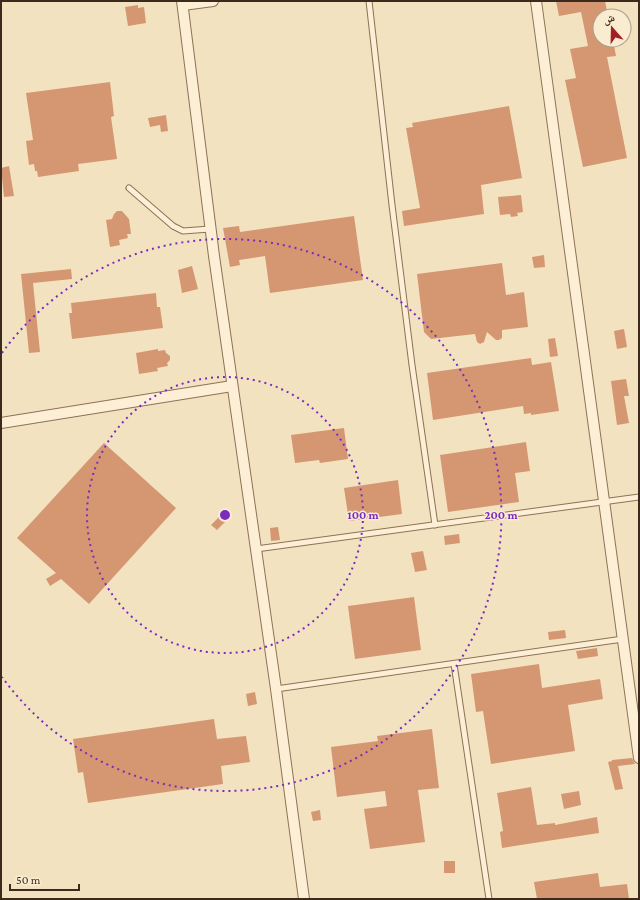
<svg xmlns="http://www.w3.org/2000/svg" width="640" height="900" font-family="'Crimson Pro','Noto Naskh Arabic',serif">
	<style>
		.building { fill: #d59772 }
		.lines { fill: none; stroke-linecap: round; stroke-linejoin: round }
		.lane-casing { stroke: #8e7256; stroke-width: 7 }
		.street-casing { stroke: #8e7256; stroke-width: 12 }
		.lane { stroke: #fcefd5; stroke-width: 5 }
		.street { stroke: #fcefd5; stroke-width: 10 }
		.ring { fill: none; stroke: #7b2cbf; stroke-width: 2; stroke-dasharray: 2 4 }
		.centre { fill: #7b2cbf; stroke: #f9ecd1; stroke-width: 2 }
		.ring-label { font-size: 12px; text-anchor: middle; font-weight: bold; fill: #7b2cbf; stroke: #f9ecd1; stroke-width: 3; stroke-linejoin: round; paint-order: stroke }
	</style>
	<rect width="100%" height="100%" fill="#f3e2c0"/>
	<!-- building -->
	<g class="building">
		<polygon points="556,1 605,1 608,16 600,16 600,40 613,40 616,56 607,57 627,158 583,167 565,80 576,78 570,49 588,46 581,12 559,16"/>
		<polygon points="138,5 138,8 144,7 146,23 128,26 125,7"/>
		<polygon points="110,82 114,116 111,117 117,159 78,164 79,171 38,177 37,171 35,171 34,164 29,165 26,141 33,140 26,93"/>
		<polygon points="509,106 522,178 481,185 484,214 404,226 402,211 420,208 406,128 413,127 412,123"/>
		<polygon points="166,115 168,131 161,132 160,125 150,127 148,118"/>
		<polygon points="9,166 14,196 4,197 1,168"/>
		<polygon points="521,195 523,212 517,213 518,216 511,217 510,214 500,215 498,197"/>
		<polygon points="117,211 122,211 129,219 131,234 127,234 128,238 119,240 120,245 110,247 106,220 112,219 114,214"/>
		<polygon points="354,216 363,280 270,293 265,256 239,260 240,265 230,267 223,228 239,226 240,232"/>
		<polygon points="544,255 545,267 534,268 532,257"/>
		<polygon points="502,263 506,295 524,292 528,327 502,330 502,338 499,340 496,340 487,332 484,342 480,344 477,342 475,334 431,339 424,332 417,274"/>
		<polygon points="192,266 198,289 182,293 178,270"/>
		<polygon points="71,269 72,279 33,283 40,352 29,353 21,274"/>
		<polygon points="156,293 157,307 160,307 163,328 72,339 69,313 72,313 71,303"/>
		<polygon points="624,329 627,347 617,349 614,331"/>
		<polygon points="555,338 558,356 550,357 548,339"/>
		<polygon points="158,349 158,351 165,350 166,353 170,356 170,360 167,363 168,366 157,368 158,371 139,374 136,353"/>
		<polygon points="531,358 532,365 551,362 559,411 531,415 531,413 524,414 523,406 433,420 427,373"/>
		<polygon points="626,379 629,396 624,396 629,423 617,425 611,381"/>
		<polygon points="344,428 348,459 320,463 319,460 295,463 291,435"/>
		<polygon points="526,442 530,471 515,473 519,502 448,512 440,455"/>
		<polygon points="104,443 176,508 89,604 61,579 50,586 46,579 56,573 17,538"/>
		<polygon points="398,480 402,514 349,521 344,488"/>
		<polygon points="220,516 225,522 217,530 211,525"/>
		<polygon points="278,527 280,540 271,541 270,528"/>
		<polygon points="459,534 460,543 445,545 444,536"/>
		<polygon points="423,551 427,570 415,572 411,553"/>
		<polygon points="414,597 421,650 355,659 348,606"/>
		<polygon points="565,630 566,638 549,640 548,632"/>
		<polygon points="597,648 598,656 578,659 576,651"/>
		<polygon points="539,664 542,688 600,679 603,699 568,705 575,751 491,764 483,711 476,712 471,674"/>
		<polygon points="255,692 257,704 248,706 246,694"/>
		<polygon points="214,719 217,739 246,736 250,762 221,766 223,784 88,803 83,772 78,773 73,739"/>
		<polygon points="432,729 439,788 418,790 425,842 370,849 364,809 387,806 385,791 337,797 331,747 378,741 377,736"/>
		<polygon points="632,758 635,764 618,766 623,789 615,790 608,762 612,761 612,760"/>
		<polygon points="531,787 537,825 555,823 555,825 597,817 599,833 502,848 500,832 503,831 497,793"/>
		<polygon points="579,791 581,805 564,809 561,794"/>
		<polygon points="320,810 321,820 313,821 311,812"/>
		<rect x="444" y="861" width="11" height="12"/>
		<polygon points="598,873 600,887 627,884 629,899 537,899 534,882"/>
	</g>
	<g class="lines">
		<defs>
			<g id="lane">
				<polyline points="369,1 392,205 412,365 435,525"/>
				<polyline points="129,188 173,226 183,231 210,229"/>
				<polyline points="256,549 639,497"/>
				<polyline points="454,664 489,899"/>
				<polyline points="276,689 623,639"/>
			</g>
			<g id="street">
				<polyline points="182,1 214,256 276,689 304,899"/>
				<polyline points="536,1 639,758"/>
				<polyline points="183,5 213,1"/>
				<polyline points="1,423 232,386"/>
			</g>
		</defs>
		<!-- lane casing -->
		<use href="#lane" class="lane-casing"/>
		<!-- street casing -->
		<use href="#street" class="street-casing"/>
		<!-- lane -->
		<use href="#lane" class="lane"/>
		<!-- street -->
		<use href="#street" class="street"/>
	</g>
	<!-- distance rings -->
	<g class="ring">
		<circle cx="225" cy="515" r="138"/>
		<path d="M2 353A276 276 0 1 1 2 677"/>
	</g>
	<circle cx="225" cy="515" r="6" class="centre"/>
	<g class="ring-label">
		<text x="363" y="519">100 m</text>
		<text x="501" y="519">200 m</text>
	</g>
	<!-- border -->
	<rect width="640" height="900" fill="none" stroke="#3c2a1c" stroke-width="4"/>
	<!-- north arrow -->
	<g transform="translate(612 28) rotate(340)"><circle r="19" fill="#f9ecd1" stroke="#ad9e89"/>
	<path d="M0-3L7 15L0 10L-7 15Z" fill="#a41f25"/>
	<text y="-6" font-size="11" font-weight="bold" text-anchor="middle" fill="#3c2a1c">ش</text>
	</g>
	<!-- scale -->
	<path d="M10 884v6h69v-6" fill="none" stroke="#3c2a1c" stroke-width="2"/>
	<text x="16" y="884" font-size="12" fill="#3c2a1c" stroke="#f9ecd1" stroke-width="3" paint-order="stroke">50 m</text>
</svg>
